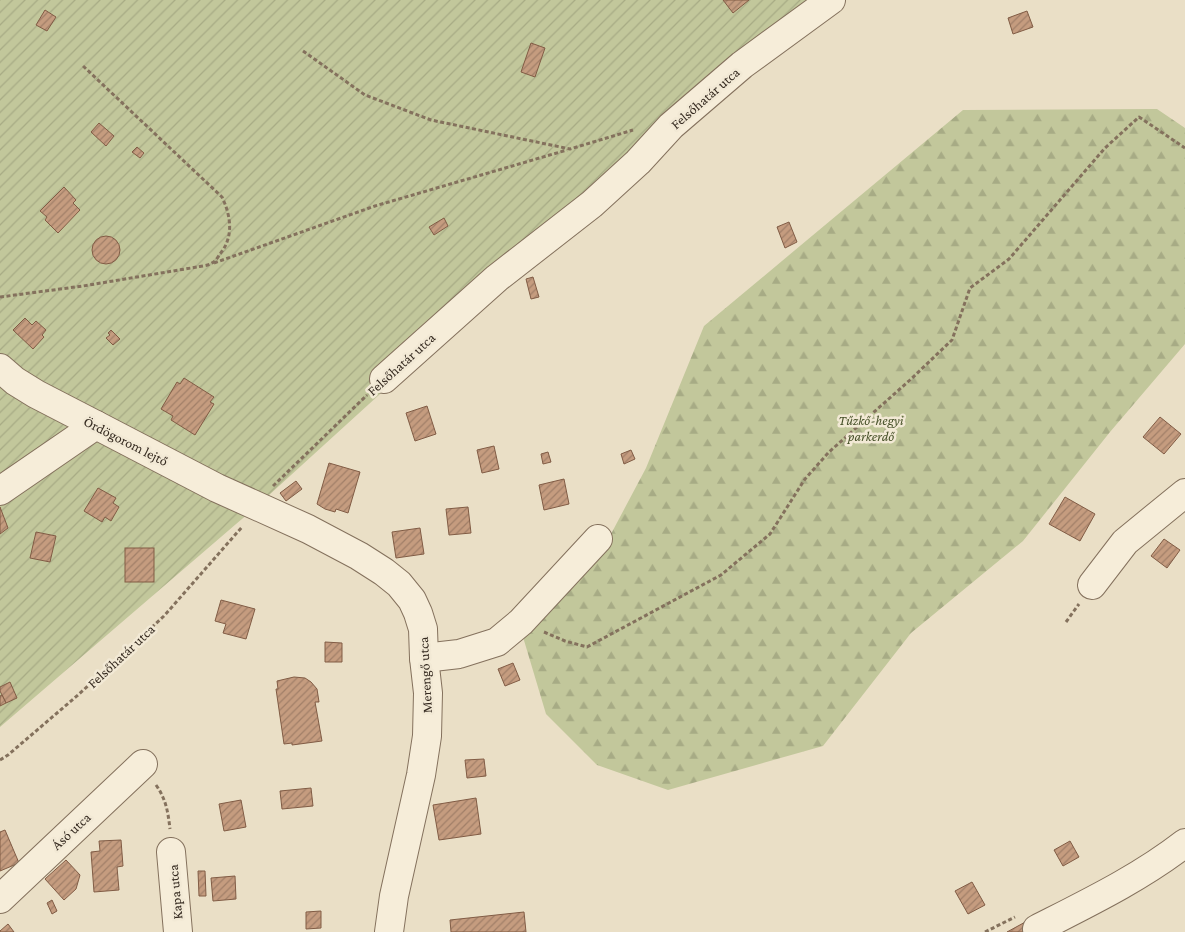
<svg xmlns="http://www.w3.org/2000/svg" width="1185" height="932" font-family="'Crimson Pro',serif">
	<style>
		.forest { fill: url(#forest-firs) }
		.garden { fill: url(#garden-furrows) }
		.building { fill: url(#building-hatch); stroke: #815c45 }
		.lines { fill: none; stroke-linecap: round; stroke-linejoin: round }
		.minor-casing { stroke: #84715d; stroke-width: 30 }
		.path { stroke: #84715d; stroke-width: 3; stroke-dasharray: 4 2.5; stroke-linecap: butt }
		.minor { stroke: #f6edd9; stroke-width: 28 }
		.labels { text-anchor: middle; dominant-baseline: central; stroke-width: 5; stroke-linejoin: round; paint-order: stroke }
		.street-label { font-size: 14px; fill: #352a20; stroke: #f2e9d5 }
		.park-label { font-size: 14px; font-style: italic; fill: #465028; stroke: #f2e9d5 }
	</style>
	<defs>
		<pattern id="forest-firs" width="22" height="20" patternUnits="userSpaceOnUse" patternTransform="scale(1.25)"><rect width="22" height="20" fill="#c2c79b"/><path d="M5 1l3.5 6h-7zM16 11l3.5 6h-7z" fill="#a7ab85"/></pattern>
		<pattern id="garden-furrows" width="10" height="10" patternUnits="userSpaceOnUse" patternTransform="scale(1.25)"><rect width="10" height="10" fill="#c2c79b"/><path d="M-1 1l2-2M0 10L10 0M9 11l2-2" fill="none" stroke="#a7ab85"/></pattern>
		<pattern id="building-hatch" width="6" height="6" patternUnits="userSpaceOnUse" patternTransform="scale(1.25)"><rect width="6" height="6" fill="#c59c7f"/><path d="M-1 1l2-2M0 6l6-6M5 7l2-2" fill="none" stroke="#a17f68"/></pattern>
	</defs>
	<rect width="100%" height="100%" fill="#eadfc6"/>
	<!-- forest -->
	<polygon class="forest" points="1157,109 1185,128 1185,344 1110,432 1023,541 911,633 823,746 668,790 597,765 546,714 523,637 611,534 646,468 704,326 963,110"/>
	<!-- garden -->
	<polygon class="garden" points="0,0 827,0 436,343 257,506 0,727"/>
	<!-- building -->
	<g class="building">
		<polygon points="723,0 749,0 733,13"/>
		<polygon points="45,10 56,17 47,31 36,25"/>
		<polygon points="1027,11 1033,27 1013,34 1008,18"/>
		<polygon points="531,43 545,48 535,77 521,72"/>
		<polygon points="99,123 114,136 106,146 91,132"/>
		<polygon points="137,147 144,153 140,158 132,152"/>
		<polygon points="64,187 76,200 73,203 80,210 58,233 45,220 47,217 40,211"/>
		<polygon points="444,218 448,226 434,235 429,227"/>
		<polygon points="789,222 797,242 785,248 777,227"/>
		<circle cx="106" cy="250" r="14"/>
		<polygon points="533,277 539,297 531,299 526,279"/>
		<polygon points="25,318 32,325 36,321 46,330 42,335 44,337 33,349 13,330"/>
		<polygon points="111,330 120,339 113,345 106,338 110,335 108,333"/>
		<polygon points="184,378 214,397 210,402 214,404 195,435 171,420 173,416 161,409 177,382 180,384"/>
		<polygon points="427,406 436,434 415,441 406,413"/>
		<polygon points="1160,417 1181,434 1164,454 1143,437"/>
		<polygon points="494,446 499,469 482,473 477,450"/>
		<polygon points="631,450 635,459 624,464 621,454"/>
		<polygon points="548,452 551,462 543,464 541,454"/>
		<polygon points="329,463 360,472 348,513 336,509 335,512 325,509 317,504"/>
		<polygon points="564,479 569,504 544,510 539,485"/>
		<polygon points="296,481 302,489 286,501 280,493"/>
		<polygon points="98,488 116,498 113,503 119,507 111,521 105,517 102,522 84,511"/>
		<polygon points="1065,497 1095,514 1080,541 1049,524"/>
		<polygon points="0,507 8,528 0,534"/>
		<polygon points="468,507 471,533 449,535 446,509"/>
		<polygon points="420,528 424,554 396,558 392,532"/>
		<polygon points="36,532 56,536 50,562 30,558"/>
		<polygon points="1164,539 1180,550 1167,568 1151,556"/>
		<rect x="125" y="548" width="29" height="34"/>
		<polygon points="221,600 255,609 246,639 223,633 226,624 215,621"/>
		<polygon points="325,642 342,643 342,662 325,662"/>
		<polygon points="513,663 520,680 505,686 498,669"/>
		<polygon points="294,677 305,678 311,682 317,689 319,702 315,702 322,741 292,745 292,743 284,744 276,689 278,689 277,681"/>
		<polygon points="10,682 17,698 6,703 0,691 0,687"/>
		<polygon points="2,695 6,703 0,706 0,696"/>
		<polygon points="484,759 486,776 467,778 465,760"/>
		<polygon points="311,788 313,806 282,809 280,791"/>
		<polygon points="476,798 481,834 439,840 433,805"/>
		<polygon points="241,800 246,827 224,831 219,804"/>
		<polygon points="5,830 19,863 0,871 0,832"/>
		<polygon points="121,840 123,866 117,867 119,890 94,892 91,852 100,851 99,841"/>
		<polygon points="1070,841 1079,857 1063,866 1054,850"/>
		<polygon points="66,860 80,875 76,889 64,900 45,879"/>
		<polygon points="198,871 205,871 206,896 199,896"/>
		<polygon points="235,876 236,899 213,901 211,878"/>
		<polygon points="972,882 985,905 968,914 955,891"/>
		<polygon points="52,900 57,911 52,914 47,903"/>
		<polygon points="321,911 321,928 306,929 306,912"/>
		<polygon points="524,912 526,932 451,932 450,920"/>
		<polygon points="1029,920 1035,932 1007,932"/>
		<polygon points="8,924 14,932 0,932 0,931"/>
	</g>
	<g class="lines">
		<defs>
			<g id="minor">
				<polyline points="0,368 15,381 36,394 96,425 217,488 308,529 359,556 384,572 399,584 412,600 418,613 423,629 424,658 428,693 427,736 421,775 394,896 389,932"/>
				<polyline points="384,379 497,278 592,204 638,162 671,126 742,65 831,0"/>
				<polyline points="0,491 96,425"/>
				<polyline points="1092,585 1125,542 1185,493"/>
				<polyline points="424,658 459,654 497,642 521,622 598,539"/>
				<polyline points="171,852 178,932"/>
				<polyline points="0,899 143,764"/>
				<path d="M1037 929C1088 903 1140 878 1185 843"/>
			</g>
		</defs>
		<!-- minor casing -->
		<use href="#minor" class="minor-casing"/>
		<!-- path -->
		<g class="path">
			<polyline points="303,51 365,95 431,120 570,149 633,130"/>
			<polyline points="214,263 375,206 567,150"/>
			<path d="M0 297 83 286 197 267C201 266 208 266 212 263 215 262 218 257 220 254 234 237 231 216 222 197L82 65"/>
			<polyline points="273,486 367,395"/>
			<polyline points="1066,622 1079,604"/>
			<polyline points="544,632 565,641 587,647 721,575 770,534 805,479 829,452 910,380 952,340 970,288 1009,259 1105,148 1139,117 1185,148"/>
			<polyline points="0,760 8,755 78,695 164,616 242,527"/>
			<path d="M156 785C166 799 168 812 170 829"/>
			<polyline points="985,932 1015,917"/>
		</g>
		<!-- minor -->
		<use href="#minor" class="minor"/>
	</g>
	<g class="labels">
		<!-- street labels -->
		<g class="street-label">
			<text transform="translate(705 98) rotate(-41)">Felsőhatár utca</text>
			<text transform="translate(401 364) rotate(-42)">Felsőhatár utca</text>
			<text transform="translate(126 441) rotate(27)">Ördögorom lejtő</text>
			<text transform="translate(121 656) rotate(-43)">Felsőhatár utca</text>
			<text transform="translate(425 675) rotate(-93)">Merengő utca</text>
			<text transform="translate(71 831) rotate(-43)">Ásó utca</text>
			<text transform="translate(175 892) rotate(-95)">Kapa utca</text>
		</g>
		<!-- park labels -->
		<g class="park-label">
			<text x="871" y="420">Tűzkő-hegyi<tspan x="871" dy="16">parkerdő</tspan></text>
		</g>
	</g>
</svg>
